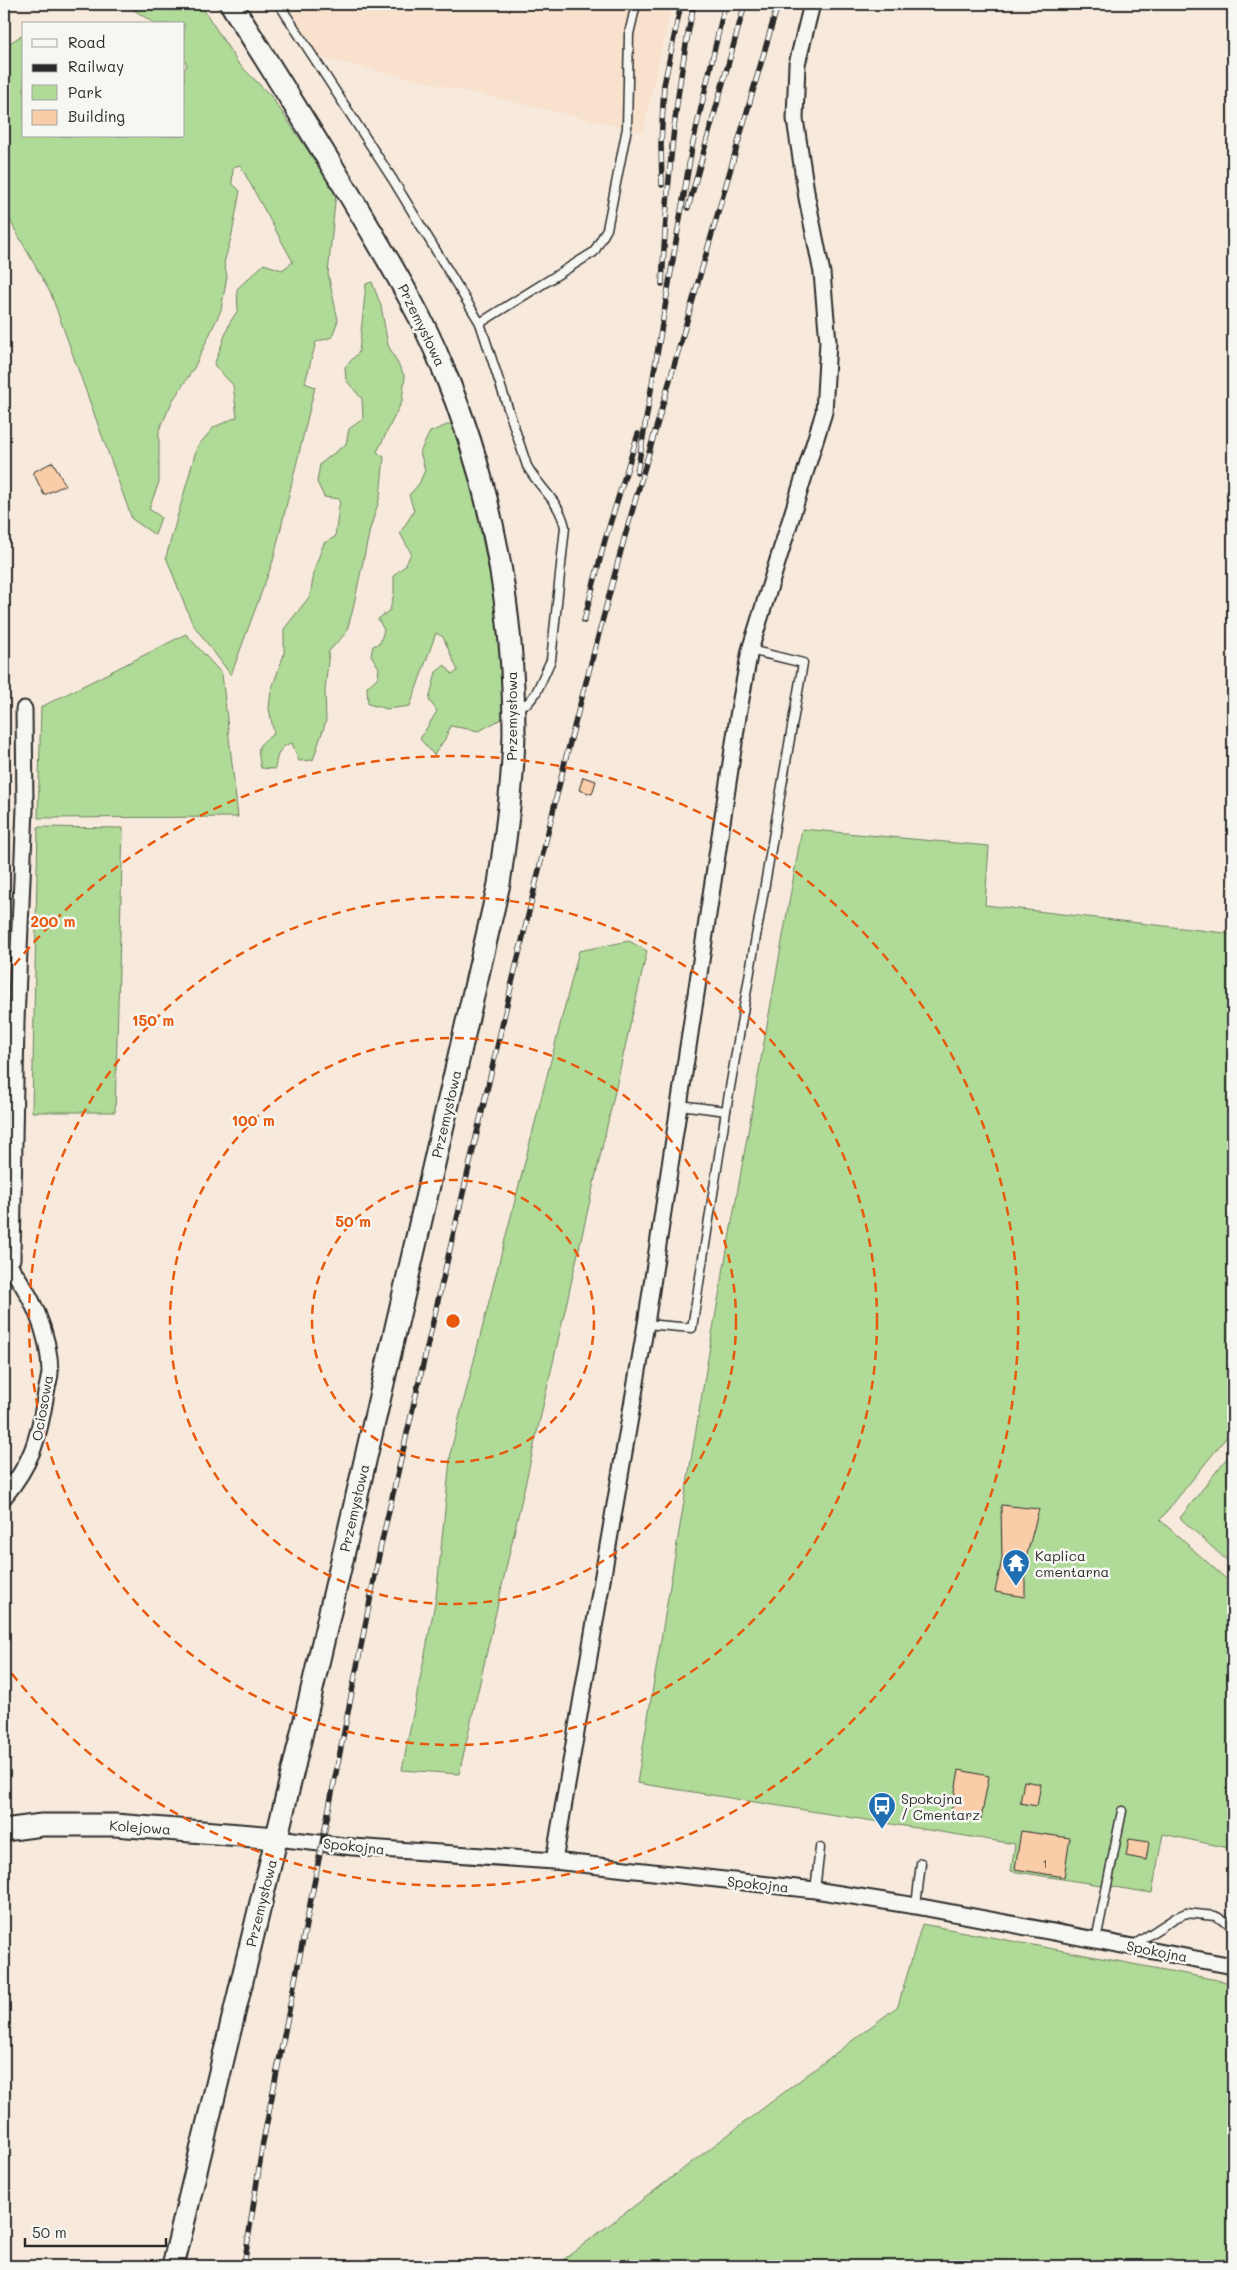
<svg xmlns="http://www.w3.org/2000/svg" width="1237" height="2270" font-family="Mali,sans-serif">
	<style>
		.built { fill: #f8e1cd }
		.green { fill: #b0da97; stroke: #6e8261 }
		.building { fill: #facda9; stroke: #2b2b2b }
		.lines { fill: none; stroke-linecap: round; stroke-linejoin: round }
		.lane-casing { stroke: #2b2b2b; stroke-width: 11 }
		.street-casing { stroke: #2b2b2b; stroke-width: 19 }
		.secondary-casing { stroke: #2b2b2b; stroke-width: 25 }
		.lane { stroke: #f6f6f2; stroke-width: 8 }
		.street { stroke: #f6f6f2; stroke-width: 15 }
		.secondary { stroke: #f6f6f2; stroke-width: 21 }
		.rail-casing { stroke: #2b2b2b; stroke-width: 5.5 }
		.rail { stroke: #f6f6f2; stroke-width: 4; stroke-dasharray: 11; stroke-linecap: butt }
		.ring { fill: none; stroke: #e8590c; stroke-width: 2.5; stroke-dasharray: 9 6 }
		.labels { text-anchor: middle; dominant-baseline: central; stroke-width: 5; stroke-linejoin: round; paint-order: stroke }
		.number-label { font-size: 11px; fill: #5f544a }
		.street-label { font-size: 14px; fill: #2b2b2b; stroke: #f6f6f2 }
		.poi-label { font-size: 14px; fill: #2b2b2b; stroke: #f6f6f2; text-anchor: start }
		.centre { fill: #e8590c; stroke: #f6f6f2; stroke-width: 2.5 }
		.ring-label { font-size: 15px; text-anchor: middle; font-weight: bold; fill: #e8590c; stroke: #f6f6f2; stroke-width: 5; stroke-linejoin: round; paint-order: stroke }
	</style>
	<rect width="100%" height="100%" fill="#f7eadc"/>
	<filter id="ink" filterUnits="userSpaceOnUse"><feTurbulence type="fractalNoise" baseFrequency=".02" numOctaves="2"/><feDisplacementMap in="SourceGraphic" scale="10" xChannelSelector="R" yChannelSelector="G"/><feConvolveMatrix kernelMatrix="1 2 1 2 8 2 1 2 1" color-interpolation-filters="sRGB"/></filter>
	<g filter="url(#ink)">
		<!-- built -->
		<polygon class="built" points="286,4 672,4 643,132 321,58"/>
		<!-- green -->
		<g class="green">
			<polygon points="125,4 200,4 238,63 271,96 336,192 328,274 338,320 332,337 316,342 305,383 315,387 273,561 231,675 192,623 166,557 197,447 214,427 237,417 233,385 214,365 230,322 238,310 237,289 264,264 282,270 293,262 240,165 233,167 232,183 240,191 232,234 224,263 227,276 221,310 194,368 173,400 159,430 159,482 149,509 161,517 155,535 132,519 51,294 4,210 4,43 8,44 21,36 24,37 24,136 184,136 184,71 187,65 184,59 184,24 155,24"/>
			<path d="M372 282 381 306 388 345 405 377 402 401 377 452 384 457 380 497 370 529 352 613 346 633 329 651 325 691 326 721 313 760 299 761 292 743C278 747 277 756 275 769L261 768C257 747 256 745 274 734L269 708 271 691 284 654V629L310 596 315 567 324 543 335 537 340 499 324 497 317 482 320 464 346 444 349 429 363 419 362 399 346 380 345 367 359 352 366 284Z"/>
			<polygon points="452,423 467,464 496,606 505,717 479,731 450,726 445,739 434,755 420,739 437,711 429,700 436,672 445,665 452,674 458,671 443,637 436,633 410,706 387,709 368,704 367,687 378,677 379,668 371,655 373,646 380,643 384,630 378,619 390,610 394,593 394,575 406,565 411,553 400,533 414,511 409,495 419,484 425,470 420,452 430,432"/>
			<polygon points="186,634 222,674 238,817 38,818 41,707"/>
			<polygon points="38,827 123,828 115,1112 32,1112"/>
			<polygon points="802,829 989,846 985,905 1233,934 1233,1429 1160,1520 1233,1585 1233,1849 1163,1834 1152,1893 1011,1871 1015,1844 637,1783 711,1340"/>
			<polygon points="629,941 647,951 459,1774 402,1770 436,1598 451,1450 579,951"/>
			<polygon points="1233,1450 1233,1566 1180,1518"/>
			<polygon points="922,1924 1233,1983 1233,2266 555,2266 898,2006"/>
		</g>
		<!-- building -->
		<g class="building">
			<polygon points="53,462 65,485 44,495 33,472"/>
			<polygon points="583,777 596,781 592,794 579,790"/>
			<polygon points="1001,1505 1039,1509 1025,1562 1025,1597 995,1592 1002,1559"/>
			<polygon points="959,1770 989,1776 981,1819 951,1813"/>
			<polygon points="1024,1781 1041,1784 1037,1806 1020,1803"/>
			<polygon points="1021,1831 1070,1838 1064,1877 1015,1869"/>
			<polygon points="1129,1839 1149,1842 1146,1860 1126,1856"/>
		</g>
		<g class="lines">
			<defs>
				<g id="lane">
					<path d="M279 4 393 180 480 323 527 466C540 489 559 500 565 527L551 660 536 693 528 703 515 707"/>
					<polyline points="480,323 594,252 607,229 627,128 629,34 636,4"/>
					<polyline points="680,1105 726,1111"/>
					<polyline points="646,1324 692,1328 726,1111 803,663 750,650"/>
					<polyline points="815,1890 820,1848"/>
					<polyline points="916,1906 921,1863"/>
					<polyline points="1096,1940 1122,1811"/>
					<polyline points="1132,1946 1175,1918 1186,1913 1215,1916 1227,1922 1233,1929"/>
				</g>
				<g id="street">
					<path d="M4 1260C30 1289 50 1333 50 1373 49 1381 46 1391 45 1399 38 1441 31 1464 4 1497"/>
					<polyline points="7,1264 12,1259 16,1021 25,808 24,709"/>
					<polyline points="277,1838 353,1847 554,1861 815,1890 916,1906 1233,1966"/>
					<polyline points="554,1861 646,1324 739,710 750,650 824,412 828,342 822,273 807,198 795,119 797,64 812,4"/>
				</g>
				<g id="secondary">
					<polyline points="4,1830 42,1825 115,1825 277,1838"/>
					<path d="M173 2266 300 1741 499 884C506 834 513 784 514 733 514 608 491 481 442 366 423 319 397 275 371 231 326 154 278 79 231 4"/>
				</g>
			</defs>
			<!-- lane casing -->
			<use href="#lane" class="lane-casing"/>
			<!-- street casing -->
			<use href="#street" class="street-casing"/>
			<!-- secondary casing -->
			<use href="#secondary" class="secondary-casing"/>
			<!-- lane -->
			<use href="#lane" class="lane"/>
			<!-- street -->
			<use href="#street" class="street"/>
			<!-- secondary -->
			<use href="#secondary" class="secondary"/>
			<defs>
				<g id="rail">
					<polyline points="662,185 661,145 664,85 681,4"/>
					<polyline points="688,208 745,4"/>
					<path d="M662 284C667 190 674 96 694 4"/>
					<polyline points="637,473 692,147 725,4"/>
					<polyline points="584,621 605,540 638,434"/>
					<polyline points="244,2266 263,2142 381,1545 511,987 565,761 623,543 778,4"/>
				</g>
			</defs>
			<!-- rail casing -->
			<use href="#rail" class="rail-casing"/>
			<!-- rail -->
			<use href="#rail" class="rail"/>
		</g>
	</g>
	<!-- distance rings -->
	<g class="ring">
		<circle cx="453" cy="1321" r="141"/>
		<circle cx="453" cy="1321" r="283"/>
		<circle cx="453" cy="1321" r="424"/>
		<path d="M5 977A565 565 0 1 1 5 1665"/>
	</g>
	<!-- icons -->
	<defs>
		<symbol id="temple-pin" viewBox="-11 -11 22 30"><path d="M0 17L-7.5 6A9.5 9.5 0 1 1 7.5 6Z" fill="#1f6fb2" stroke="#f6f6f2"/><path d="M0-6L5-2H3V0L6.5 2.5H4V6H1.5V3h-3V6H-4V2.5H-6.5L-3 0V-2H-5Z" fill="#fff"/></symbol>
		<symbol id="bus-pin" viewBox="-11 -11 22 30"><path d="M0 17L-7.5 6A9.5 9.5 0 1 1 7.5 6Z" fill="#1f6fb2" stroke="#f6f6f2"/><path d="M-5-6H5V4H4V6H2V4H-2V6H-4V4H-5ZM-3.5-4V0h7V-4ZM-3.5 1.2v1.5H-2V1.2ZM2 1.2v1.5H3.5V1.2Z" fill="#fff"/></symbol>
	</defs>
	<g fill-rule="evenodd">
		<use href="#temple-pin" x="1000" y="1547" width="32" height="43"/>
		<use href="#bus-pin" x="866" y="1790" width="32" height="43"/>
	</g>
	<g class="labels">
		<!-- number labels -->
		<g class="number-label">
			<text x="1045" y="1863">1</text>
		</g>
		<!-- street labels -->
		<g class="street-label">
			<text transform="translate(422 325) rotate(64)">Przemysłowa</text>
			<text transform="translate(511 716) rotate(-90)">Przemysłowa</text>
			<text transform="translate(446 1114) rotate(-77)">Przemysłowa</text>
			<text transform="translate(42 1408) rotate(-80)">Ociosowa</text>
			<text transform="translate(354 1508) rotate(-77)">Przemysłowa</text>
			<text transform="translate(140 1827) rotate(4)">Kolejowa</text>
			<text transform="translate(354 1846) rotate(6)">Spokojna</text>
			<text transform="translate(758 1884) rotate(6)">Spokojna</text>
			<text transform="translate(261 1903) rotate(-76)">Przemysłowa</text>
			<text transform="translate(1157 1951) rotate(11)">Spokojna</text>
		</g>
		<!-- poi labels -->
		<g class="poi-label">
			<text x="1035" y="1555">Kaplica<tspan x="1035" dy="16">cmentarna</tspan></text>
			<text x="901" y="1798">Spokojna<tspan x="901" dy="16">/ Cmentarz</tspan></text>
		</g>
	</g>
	<circle cx="453" cy="1321" r="8" class="centre"/>
	<g class="ring-label">
		<text x="53" y="927">200 m</text>
		<text x="153" y="1026">150 m</text>
		<text x="253" y="1126">100 m</text>
		<text x="353" y="1227">50 m</text>
	</g>
	<!-- margin -->
	<rect width="1237" height="2270" fill="none" stroke="#f6f6f2" stroke-width="20"/>
	<rect x="10" y="10" width="1217" height="2250" fill="none" stroke="#2b2b2b" stroke-width="2" filter="url(#ink)"/>
	<!-- legend -->
	<rect x="22" y="22" width="162" height="115" fill="#f6f6f2" stroke="#a5a5a2"/>
	<rect x="32" y="39" width="25" height="8" fill="#f6f6f2" stroke="#a5a5a2"/>
	<text x="68" y="48" font-size="15" fill="#2b2b2b">Road</text>
	<rect x="32" y="64" width="25" height="8" fill="#2b2b2b" stroke="#a5a5a2"/>
	<text x="68" y="72" font-size="15" fill="#2b2b2b">Railway</text>
	<rect x="32" y="85" width="25" height="15" fill="#b0da97" stroke="#a5a5a2"/>
	<text x="68" y="98" font-size="15" fill="#2b2b2b">Park</text>
	<rect x="32" y="110" width="25" height="15" fill="#facda9" stroke="#a5a5a2"/>
	<text x="68" y="122" font-size="15" fill="#2b2b2b">Building</text>
	<!-- scale -->
	<path d="M25 2238v8h141v-8" fill="none" stroke="#2b2b2b" stroke-width="2.5"/>
	<text x="32" y="2238" font-size="15" fill="#2b2b2b" stroke="#f6f6f2" stroke-width="4" paint-order="stroke">50 m</text>
</svg>
